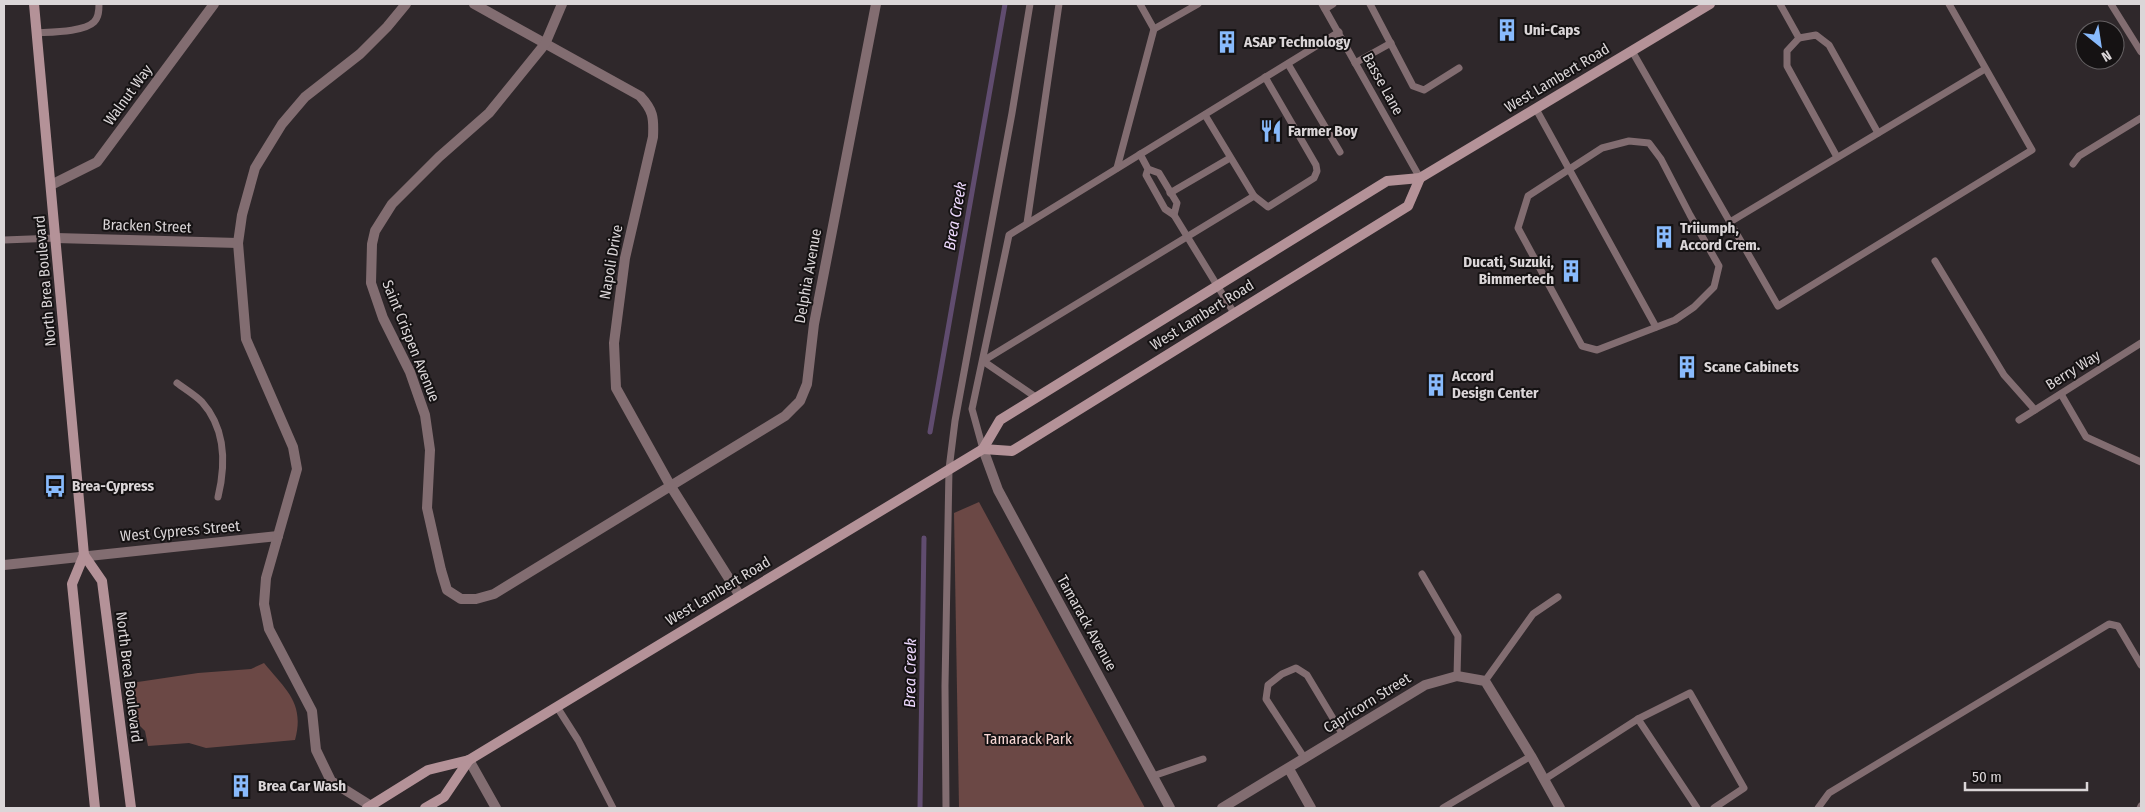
<svg xmlns="http://www.w3.org/2000/svg" width="2145" height="812" font-family="'Fira Sans Condensed',sans-serif">
	<style>
		.green { fill: #6b4845 }
		.lines { fill: none; stroke-linecap: round; stroke-linejoin: round }
		.stream { stroke: #604c6f; stroke-width: 5 }
		.lane { stroke: #826d71; stroke-width: 7 }
		.street { stroke: #826d71; stroke-width: 10 }
		.secondary { stroke: #b49298; stroke-width: 10 }
		.labels { text-anchor: middle; dominant-baseline: central; stroke-width: 4; stroke-linejoin: round; paint-order: stroke }
		.poi-label { font-size: 15px; font-weight: bold; fill: #dbd6d8; stroke: #151213; text-anchor: start }
		.street-label { font-size: 15px; fill: #dbd6d8; stroke: #151213 }
		.park-label { font-size: 15px; fill: #fad9d6; stroke: #151213 }
		.water-label { font-size: 16px; font-style: italic; fill: #eed9fe; stroke: #151213 }
	</style>
	<rect width="100%" height="100%" fill="#2f282b"/>
	<!-- green -->
	<g class="green">
		<polygon points="979,502 1145,808 959,808 954,513"/>
		<path d="M264 663C286 690 305 703 295 740L206 748 189 743 148 746 145 731 137 723 131 683 198 673 251 669Z"/>
	</g>
	<g class="lines">
		<!-- stream -->
		<g class="stream">
			<polyline points="930,432 1005,4"/>
			<polyline points="920,808 924,538"/>
		</g>
		<!-- lane -->
		<g class="lane">
			<polyline points="1322,4 1420,178"/>
			<polyline points="1370,4 1413,86 1424,90 1459,68"/>
			<polyline points="1780,4 1799,38 1816,35 1829,45 1878,133"/>
			<polyline points="2111,4 2141,52"/>
			<polyline points="1325,9 1333,4"/>
			<polyline points="1154,29 1198,4"/>
			<path d="M36 33C51 32 84 32 94 22 99 17 99 10 99 4"/>
			<polyline points="1799,38 1787,51 1787,66 1837,157"/>
			<polyline points="1632,51 1778,306 2032,150 1949,4"/>
			<polyline points="1355,63 1391,43"/>
			<polyline points="1288,64 1340,152"/>
			<polyline points="1536,109 1656,327"/>
			<polygon points="1629,141 1649,143 1661,159 1690,215 1719,266 1714,287 1694,307 1675,320 1597,350 1582,346 1518,228 1528,196 1602,148"/>
			<polyline points="1140,154 1148,169 1146,175 1165,209 1174,215 1177,203 1159,173 1148,169"/>
			<polyline points="2073,164 2079,156 2141,118"/>
			<polyline points="1117,168 1154,29 1140,4"/>
			<polyline points="1170,193 1230,158"/>
			<polyline points="1254,196 1268,207 1314,178 1317,171 1316,165 1265,77"/>
			<polyline points="1174,215 1234,313"/>
			<polyline points="1730,222 1985,69"/>
			<polyline points="1027,223 1059,4"/>
			<polyline points="4,240 56,238"/>
			<polyline points="1935,261 2004,375 2035,410"/>
			<polyline points="983,361 1254,196 1205,115"/>
			<polyline points="983,361 1037,398"/>
			<path d="M177 383C185 389 195 395 202 402 226 429 226 464 218 497"/>
			<polyline points="2061,394 2086,437 2141,462"/>
			<polyline points="2019,420 2141,343"/>
			<polyline points="983,449 972,409 1009,235 1339,32"/>
			<polyline points="1422,574 1458,636 1457,676"/>
			<polyline points="1485,681 1533,614 1558,597"/>
			<polyline points="557,707 578,740 613,808"/>
			<polyline points="1638,719 1697,808"/>
			<polyline points="1305,759 1266,699 1268,685 1282,674 1296,668 1307,675 1343,735"/>
			<polyline points="1153,776 1203,759"/>
			<polyline points="1545,779 1638,719 1690,693 1744,788 1714,808"/>
			<polyline points="946,808 945,686 949,469 955,421 1012,113 1030,4"/>
			<polyline points="1443,808 1531,756"/>
			<polyline points="1818,808 1829,793 2109,624 2118,626 2141,665"/>
			<polyline points="2140,808 2141,806"/>
		</g>
		<!-- street -->
		<g class="street">
			<path d="M474 4 640 96C653 110 654 117 653 137L625 258 614 343 616 388 670 485 740 596"/>
			<polyline points="562,4 545,44 489,113 439,157 392,204 375,231 372,244 371,283 383,318 410,372 425,415 430,450 427,508 441,570 447,590 461,599 476,599 494,594 785,416 800,401 807,384 814,324 876,4"/>
			<polyline points="51,185 97,162 214,4"/>
			<polyline points="56,238 238,243"/>
			<polyline points="983,449 998,490 1170,808"/>
			<polyline points="4,565 278,536"/>
			<polyline points="469,760 496,808"/>
			<polyline points="1289,769 1311,808"/>
			<polyline points="371,806 331,781 316,750 312,711 269,629 264,604 266,578 297,469 293,447 246,339 238,243 242,215 255,168 282,124 305,97 360,54 387,27 406,4"/>
			<polyline points="1222,808 1425,685 1457,676 1485,681 1531,756 1560,808"/>
		</g>
		<!-- secondary -->
		<g class="secondary">
			<polyline points="34,4 84,555 72,584 95,808"/>
			<polyline points="983,449 1012,451 1408,206 1420,178"/>
			<polyline points="84,555 102,581 131,808"/>
			<polyline points="367,808 428,770 469,760 983,449 1000,420 1387,181 1420,178 1710,4"/>
			<polyline points="425,808 444,797 469,760"/>
		</g>
	</g>
	<!-- icons -->
	<defs>
		<symbol id="building-bare" viewBox="-9 -9 18 18"><path d="M-4-6H4V6H1V3H-1V6H-4ZM-2.5-4.3h1.7v1.8h-1.7ZM.8-4.3h1.7v1.8H.8ZM-2.5-1h1.7V.8h-1.7ZM.8-1h1.7V.8H.8Z" fill="#88bafc" stroke="#151213" stroke-width="2.5" paint-order="stroke"/></symbol>
		<symbol id="restaurant-bare" viewBox="-9 -9 18 18"><path d="M-5-6h1v4h1v-4h1v4h1v-4h1v5L-1.5 .5V6h-2V.5L-5-1ZM5-6V6H3V1.5H1.5Q1.5-4 5-6Z" fill="#88bafc" stroke="#151213" stroke-width="2.5" paint-order="stroke"/></symbol>
		<symbol id="bus-bare" viewBox="-9 -9 18 18"><path d="M-5-6H5V4H4V6H2V4H-2V6H-4V4H-5ZM-3.5-4V0h7V-4ZM-3.5 1.2v1.5H-2V1.2ZM2 1.2v1.5H3.5V1.2Z" fill="#88bafc" stroke="#151213" stroke-width="2.5" paint-order="stroke"/></symbol>
	</defs>
	<g fill-rule="evenodd">
		<use href="#building-bare" x="1491" y="14" width="32" height="32"/>
		<use href="#building-bare" x="1211" y="26" width="32" height="32"/>
		<use href="#restaurant-bare" x="1255" y="115" width="32" height="32"/>
		<use href="#building-bare" x="1648" y="221" width="32" height="32"/>
		<use href="#building-bare" x="1555" y="255" width="32" height="32"/>
		<use href="#building-bare" x="1671" y="351" width="32" height="32"/>
		<use href="#building-bare" x="1420" y="369" width="32" height="32"/>
		<use href="#bus-bare" x="39" y="470" width="32" height="32"/>
		<use href="#building-bare" x="225" y="770" width="32" height="32"/>
	</g>
	<g class="labels">
		<!-- poi labels -->
		<g class="poi-label">
			<text x="1524" y="30">Uni-Caps</text>
			<text x="1244" y="42">ASAP Technology</text>
			<text x="1288" y="131">Farmer Boy</text>
			<text x="1680" y="228">Triiumph,<tspan x="1680" dy="17">Accord Crem.</tspan></text>
			<text x="1554" y="262" text-anchor="end">Ducati, Suzuki,<tspan x="1554" dy="17">Bimmertech</tspan></text>
			<text x="1704" y="367">Scane Cabinets</text>
			<text x="1452" y="376">Accord<tspan x="1452" dy="17">Design Center</tspan></text>
			<text x="72" y="486">Brea-Cypress</text>
			<text x="258" y="786">Brea Car Wash</text>
		</g>
		<!-- street labels -->
		<g class="street-label">
			<text transform="translate(1557 78) rotate(-31)">West Lambert Road</text>
			<text transform="translate(1383 84) rotate(61)">Basse Lane</text>
			<text transform="translate(128 95) rotate(-54)">Walnut Way</text>
			<text transform="translate(147 226) rotate(2)">Bracken Street</text>
			<text transform="translate(611 262) rotate(-80)">Napoli Drive</text>
			<text transform="translate(808 276) rotate(-80)">Delphia Avenue</text>
			<text transform="translate(45 281) rotate(-95)">North Brea Boulevard</text>
			<text transform="translate(1202 315) rotate(-32)">West Lambert Road</text>
			<text transform="translate(411 341) rotate(68)">Saint Crispen Avenue</text>
			<text transform="translate(2073 370) rotate(-32)">Berry Way</text>
			<text transform="translate(180 531) rotate(-5)">West Cypress Street</text>
			<text transform="translate(718 591) rotate(-31)">West Lambert Road</text>
			<text transform="translate(1087 623) rotate(61)">Tamarack Avenue</text>
			<text transform="translate(129 677) rotate(83)">North Brea Boulevard</text>
			<text transform="translate(1367 703) rotate(-32)">Capricorn Street</text>
		</g>
		<!-- park labels -->
		<g class="park-label">
			<text x="1028" y="739">Tamarack Park</text>
		</g>
		<!-- water labels -->
		<g class="water-label">
			<text transform="translate(955 216) rotate(-80)">Brea Creek</text>
			<text transform="translate(910 673) rotate(-89)">Brea Creek</text>
		</g>
	</g>
	<!-- border -->
	<rect width="2145" height="812" fill="none" stroke="#dbd6d8" stroke-width="10"/>
	<!-- north arrow -->
	<g transform="translate(2100 45) rotate(150)"><circle r="24" fill="#151213" stroke="#646062"/>
	<path d="M0-4L9 19L0 12L-9 19Z" fill="#88bafc"/>
	<text y="-8" font-size="14" font-weight="bold" text-anchor="middle" fill="#dbd6d8">N</text>
	</g>
	<!-- scale -->
	<path d="M1965 782v8h122v-8" fill="none" stroke="#dbd6d8" stroke-width="2.5"/>
	<text x="1972" y="782" font-size="15" fill="#dbd6d8" stroke="#151213" stroke-width="4" paint-order="stroke">50 m</text>
</svg>
